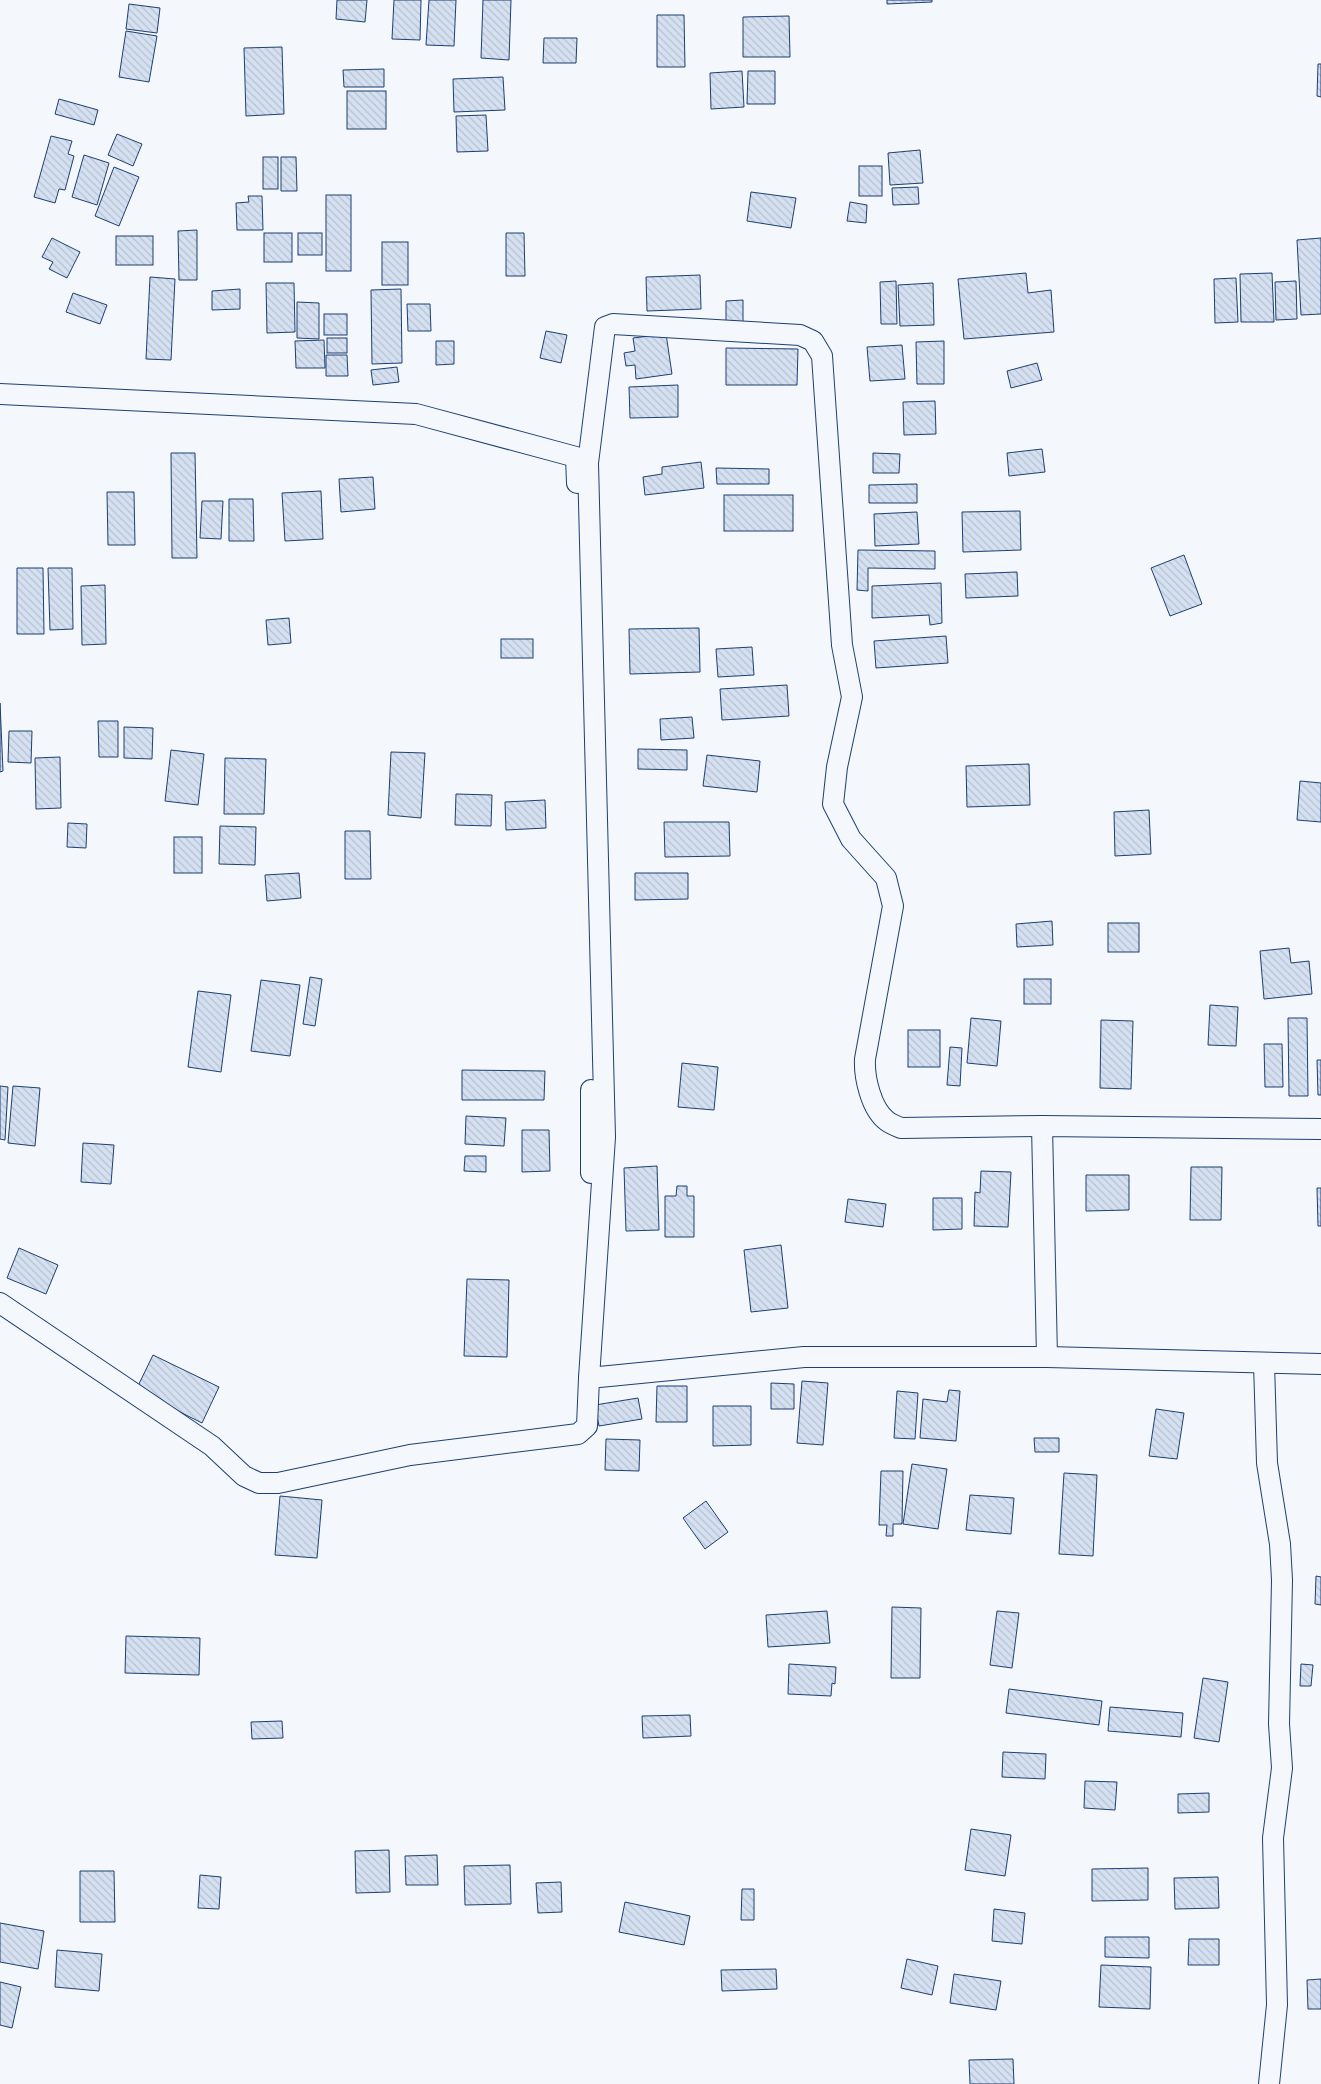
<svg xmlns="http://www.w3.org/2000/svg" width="1321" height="2084" font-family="Cabin,sans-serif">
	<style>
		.building { fill: url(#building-back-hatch); stroke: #1d3f73 }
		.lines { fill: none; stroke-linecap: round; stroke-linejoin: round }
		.street-casing { stroke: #1d3f73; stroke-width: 22 }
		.street { stroke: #f4f7fb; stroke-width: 20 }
	</style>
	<defs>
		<pattern id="building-back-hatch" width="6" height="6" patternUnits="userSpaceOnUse" patternTransform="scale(1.25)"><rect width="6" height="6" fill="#d5e0f0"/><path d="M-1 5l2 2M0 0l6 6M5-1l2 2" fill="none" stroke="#b6c1d1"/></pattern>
	</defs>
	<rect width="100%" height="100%" fill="#f4f7fb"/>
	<!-- building -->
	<g class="building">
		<polygon points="337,0 367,0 365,22 336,19"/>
		<polygon points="394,0 421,0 420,40 392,39"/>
		<polygon points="429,0 456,0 454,46 426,45"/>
		<polygon points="483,0 511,0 509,60 481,58"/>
		<polygon points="887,0 932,0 932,2 887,4"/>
		<polygon points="129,4 160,8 157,33 126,29"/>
		<polygon points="657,15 684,15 685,67 657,67"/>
		<polygon points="789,16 790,57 743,57 743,17"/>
		<polygon points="126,31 157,36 149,82 119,77"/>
		<polygon points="544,38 577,38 576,63 543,63"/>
		<polygon points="282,47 284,114 246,116 244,48"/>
		<polygon points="1318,64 1321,64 1321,97 1317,96"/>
		<polygon points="384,69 384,87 344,87 343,70"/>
		<polygon points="742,71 744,107 711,109 710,73"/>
		<polygon points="748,71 775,71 775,104 747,104"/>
		<polygon points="503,77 505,110 454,112 453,79"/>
		<rect x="347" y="91" width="39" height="38"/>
		<polygon points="59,99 98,110 94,125 55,114"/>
		<polygon points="486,115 488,151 457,152 456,116"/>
		<polygon points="117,134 142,144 133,166 108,155"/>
		<polygon points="51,136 72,141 68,154 74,156 65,190 59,189 55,203 34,197"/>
		<polygon points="920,150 923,183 890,185 888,153"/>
		<polygon points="84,155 109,163 97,205 72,197"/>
		<rect x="263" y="157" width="15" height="32"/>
		<polygon points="281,157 296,157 297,191 281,191"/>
		<rect x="859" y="166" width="23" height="30"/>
		<polygon points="114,167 139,177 119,226 95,216"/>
		<polygon points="918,187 919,204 893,205 892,188"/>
		<polygon points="751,192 796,198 791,228 747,221"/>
		<rect x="326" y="195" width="25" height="76"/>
		<polygon points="248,196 262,196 263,230 237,230 236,203 249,202"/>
		<polygon points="850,202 867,205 866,223 847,221"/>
		<polygon points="197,230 197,280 179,280 178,231"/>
		<rect x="264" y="233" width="28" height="29"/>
		<rect x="298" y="233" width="24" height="22"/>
		<polygon points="506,233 524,233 525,276 506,276"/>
		<rect x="116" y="236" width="37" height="29"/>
		<polygon points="52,238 80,252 67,278 49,269 53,262 42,257"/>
		<polygon points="1321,238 1321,314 1301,315 1297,240"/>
		<rect x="382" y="242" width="26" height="43"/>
		<polygon points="1026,273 1028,293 1051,290 1054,332 964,339 958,279"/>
		<polygon points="1272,273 1274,322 1241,322 1240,274"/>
		<polygon points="700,275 701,309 647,311 646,277"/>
		<polygon points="150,277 175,279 171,360 146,359"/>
		<polygon points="1236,278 1238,322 1215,323 1214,279"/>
		<polygon points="896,281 897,324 881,324 880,282"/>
		<polygon points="1296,281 1297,319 1276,320 1275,282"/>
		<polygon points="266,283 294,283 295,332 267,333"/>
		<polygon points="933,283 934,325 900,326 898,285"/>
		<polygon points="240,289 240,309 212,310 212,291"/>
		<polygon points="401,289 402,363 372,364 371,290"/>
		<polygon points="73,293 107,305 100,324 66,312"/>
		<polygon points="743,300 743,326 726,326 726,301"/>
		<polygon points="297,302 319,303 319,339 297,338"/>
		<polygon points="407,304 430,304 431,331 408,331"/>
		<rect x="324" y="314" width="23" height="21"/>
		<polygon points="546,331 567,335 561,363 540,358"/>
		<polygon points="666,334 672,374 636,379 635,365 626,366 624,353 635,351 633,338"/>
		<rect x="327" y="338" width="20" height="15"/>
		<polygon points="324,340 325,368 296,368 295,341"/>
		<polygon points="436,341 454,341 454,364 436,365"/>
		<polygon points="944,341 944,384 917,384 916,342"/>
		<polygon points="902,345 905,379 870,381 867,347"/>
		<polygon points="726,348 798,349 797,385 726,385"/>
		<polygon points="326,355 347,355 348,376 326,376"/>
		<polygon points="1037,363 1042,380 1011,388 1007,371"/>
		<polygon points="397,367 399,382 373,385 371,370"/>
		<polygon points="678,385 678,417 630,418 629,387"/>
		<polygon points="935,401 936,434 904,435 903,402"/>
		<polygon points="1042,449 1045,472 1009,476 1007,453"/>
		<polygon points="171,453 195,453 197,558 172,558"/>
		<polygon points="873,453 900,454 899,473 873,473"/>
		<polygon points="701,462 704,488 645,495 643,477 662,474 662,467"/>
		<polygon points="716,468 769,469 769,484 717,484"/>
		<polygon points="373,477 375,509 341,512 339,479"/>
		<polygon points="917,484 917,503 869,503 869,485"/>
		<polygon points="321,491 323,539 285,541 282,493"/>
		<polygon points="107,492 134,492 135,545 108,545"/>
		<rect x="724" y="495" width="69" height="36"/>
		<polygon points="229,499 253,499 254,541 229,541"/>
		<polygon points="202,501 223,501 221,539 200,538"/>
		<polygon points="1020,511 1021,550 963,552 962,512"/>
		<polygon points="917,512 919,544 875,546 874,514"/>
		<polygon points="858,550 935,551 935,569 868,568 868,591 857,590"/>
		<polygon points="1184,555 1202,604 1170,616 1151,568"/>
		<polygon points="17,568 43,568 44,634 17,634"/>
		<polygon points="48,568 72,568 73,629 50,630"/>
		<polygon points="1017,572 1018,596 966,598 965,574"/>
		<polygon points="941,583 942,623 930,625 929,615 872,618 872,586"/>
		<polygon points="105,585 106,644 82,645 81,586"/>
		<polygon points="289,618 291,643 268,645 266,620"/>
		<polygon points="699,628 700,672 630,674 629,629"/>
		<polygon points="946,636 948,663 876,668 874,641"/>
		<rect x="501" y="639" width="32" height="19"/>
		<polygon points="752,647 754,675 718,677 716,649"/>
		<polygon points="787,685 789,716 722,720 720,689"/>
		<polygon points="0,703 3,771 0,772"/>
		<polygon points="692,717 694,738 661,740 660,719"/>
		<polygon points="98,721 118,721 118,757 99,757"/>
		<polygon points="124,727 153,728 152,759 124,758"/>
		<polygon points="9,731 32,731 31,763 8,762"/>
		<polygon points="638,749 687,750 687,770 638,769"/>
		<polygon points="171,750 204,754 198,805 165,801"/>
		<polygon points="391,752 425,753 421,818 388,815"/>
		<polygon points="707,755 760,761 757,792 703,786"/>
		<polygon points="60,757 61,808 36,809 35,758"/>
		<polygon points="225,758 266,759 264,814 224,814"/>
		<polygon points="1029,764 1030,805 967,807 966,766"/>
		<polygon points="1300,781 1321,783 1321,822 1297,820"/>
		<polygon points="456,794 492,795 491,826 455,825"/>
		<polygon points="545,800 546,828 506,830 505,802"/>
		<polygon points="1149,810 1151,854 1115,856 1114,812"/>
		<polygon points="664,822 729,822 730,856 665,857"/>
		<polygon points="68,823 87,824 86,848 67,847"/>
		<polygon points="220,826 256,827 255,865 219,864"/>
		<polygon points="345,831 370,831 371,879 345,879"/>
		<rect x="174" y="837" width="28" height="36"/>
		<polygon points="299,873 301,898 267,901 265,875"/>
		<polygon points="635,873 688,873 688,899 635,900"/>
		<polygon points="1052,921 1053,945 1017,947 1016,924"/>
		<rect x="1108" y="923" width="31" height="29"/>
		<polygon points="1289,948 1291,963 1309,961 1312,994 1264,999 1260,951"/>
		<polygon points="310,977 322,979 315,1026 303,1024"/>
		<rect x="1024" y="979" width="27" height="25"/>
		<polygon points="261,980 300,985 290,1056 251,1051"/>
		<polygon points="198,991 231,995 221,1072 188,1067"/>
		<polygon points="1210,1005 1238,1007 1236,1046 1208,1045"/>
		<polygon points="971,1018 1001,1021 997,1066 967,1063"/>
		<polygon points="1288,1018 1307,1018 1308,1096 1289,1096"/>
		<polygon points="1101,1020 1133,1021 1131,1089 1100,1088"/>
		<rect x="908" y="1030" width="32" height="37"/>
		<polygon points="1264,1044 1282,1044 1283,1087 1265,1087"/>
		<polygon points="950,1047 962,1048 960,1086 947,1085"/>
		<polygon points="1317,1060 1321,1060 1321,1095 1318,1095"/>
		<polygon points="682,1063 718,1067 714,1110 678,1107"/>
		<polygon points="462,1070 545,1071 544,1100 462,1100"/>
		<polygon points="0,1086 8,1087 5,1140 0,1139"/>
		<polygon points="13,1086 40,1088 35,1146 8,1143"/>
		<polygon points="466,1116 506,1118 504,1146 465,1144"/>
		<polygon points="522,1130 549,1130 550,1171 522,1172"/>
		<polygon points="83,1143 114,1145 111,1184 81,1182"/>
		<polygon points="465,1156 486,1156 486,1172 464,1171"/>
		<polygon points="657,1166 659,1230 626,1231 624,1168"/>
		<polygon points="1191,1167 1222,1167 1221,1220 1190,1220"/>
		<polygon points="981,1171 1011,1172 1008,1227 974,1226 975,1192 980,1193"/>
		<polygon points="1086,1175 1129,1175 1129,1210 1086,1211"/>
		<polygon points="677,1186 687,1186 687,1196 694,1196 694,1237 665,1237 665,1196 676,1196"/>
		<polygon points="1317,1188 1321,1188 1321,1226 1318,1226"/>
		<polygon points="933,1198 962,1198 962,1229 933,1230"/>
		<polygon points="848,1199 886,1204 883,1227 845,1222"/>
		<polygon points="781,1245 788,1308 751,1312 744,1250"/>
		<polygon points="19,1248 58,1265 46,1294 7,1278"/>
		<polygon points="467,1279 509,1280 507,1357 464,1356"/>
		<polygon points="153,1355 219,1387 202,1423 136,1390"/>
		<polygon points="802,1381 828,1383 823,1445 797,1443"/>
		<polygon points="771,1383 794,1384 794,1409 771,1409"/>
		<polygon points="657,1386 687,1386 687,1422 656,1422"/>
		<polygon points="949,1390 960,1391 956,1441 920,1438 923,1399 947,1402"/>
		<polygon points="897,1391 918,1393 915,1439 894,1438"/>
		<polygon points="638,1398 642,1419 599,1426 595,1405"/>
		<polygon points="713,1406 751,1406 751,1445 713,1446"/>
		<polygon points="1156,1409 1184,1413 1177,1459 1149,1456"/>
		<polygon points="1034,1438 1059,1438 1059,1452 1035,1452"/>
		<polygon points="606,1439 640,1440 639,1471 605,1470"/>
		<polygon points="912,1464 947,1469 938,1529 903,1524"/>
		<polygon points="881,1471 903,1471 902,1524 893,1524 893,1536 886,1536 887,1525 879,1525"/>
		<polygon points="1064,1473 1097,1475 1093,1556 1059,1554"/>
		<polygon points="970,1495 1014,1498 1011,1534 966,1530"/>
		<polygon points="280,1496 322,1500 317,1558 275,1555"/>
		<polygon points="706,1501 728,1532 705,1549 683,1518"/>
		<polygon points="1316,1576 1321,1577 1321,1605 1315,1604"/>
		<polygon points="892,1607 921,1608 920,1678 891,1678"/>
		<polygon points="827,1611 830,1643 768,1647 766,1615"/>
		<polygon points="997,1611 1019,1613 1012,1668 990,1665"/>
		<polygon points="126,1636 200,1638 199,1675 125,1673"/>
		<polygon points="789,1664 836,1667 835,1684 832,1683 831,1696 788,1694"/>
		<polygon points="1301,1664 1313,1665 1311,1686 1300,1686"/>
		<polygon points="1203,1678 1228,1682 1219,1742 1194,1738"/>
		<polygon points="1009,1689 1102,1701 1099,1725 1006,1713"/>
		<polygon points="1110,1707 1183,1713 1181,1737 1108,1731"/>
		<polygon points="690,1715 691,1736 643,1738 642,1716"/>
		<polygon points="282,1721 283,1738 252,1739 251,1722"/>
		<polygon points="1003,1752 1046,1754 1045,1779 1002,1777"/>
		<polygon points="1085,1781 1117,1782 1115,1810 1084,1808"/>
		<polygon points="1209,1793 1209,1812 1178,1813 1178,1794"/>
		<polygon points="971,1829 1011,1835 1005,1876 965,1870"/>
		<polygon points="389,1850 390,1892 356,1893 355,1851"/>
		<polygon points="437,1855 438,1885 406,1885 405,1856"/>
		<polygon points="510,1865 511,1904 465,1905 464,1866"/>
		<polygon points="1148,1868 1148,1900 1092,1901 1092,1869"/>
		<polygon points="80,1871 114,1871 115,1922 80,1922"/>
		<polygon points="200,1875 221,1877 219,1909 198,1908"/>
		<polygon points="1218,1877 1219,1908 1175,1909 1174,1878"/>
		<polygon points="561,1882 562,1912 538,1913 536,1883"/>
		<polygon points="742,1889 754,1889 754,1920 741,1920"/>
		<polygon points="625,1902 690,1916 684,1945 619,1932"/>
		<polygon points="994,1909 1025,1913 1022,1944 992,1941"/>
		<polygon points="0,1923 44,1931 38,1969 0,1962"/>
		<polygon points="1105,1937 1149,1937 1149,1958 1105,1957"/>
		<polygon points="1189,1939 1219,1939 1219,1965 1188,1965"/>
		<polygon points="57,1950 102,1954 99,1991 55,1987"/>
		<polygon points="907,1959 938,1966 932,1995 901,1988"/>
		<polygon points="1101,1965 1151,1967 1150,2009 1099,2007"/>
		<polygon points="776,1969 777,1989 722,1991 721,1970"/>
		<polygon points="954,1974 1001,1981 996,2010 950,2003"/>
		<polygon points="1321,1979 1321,2009 1308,2009 1307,1980"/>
		<polygon points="0,1982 21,1987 12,2028 0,2025"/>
		<polygon points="1013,2059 1014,2084 970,2084 969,2060"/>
	</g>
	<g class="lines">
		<defs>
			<g id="street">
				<polyline points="0,394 416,414 576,457 577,483"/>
				<polyline points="591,1173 591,1090"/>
				<polyline points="0,1303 212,1446 244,1476 259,1483 278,1483 410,1455 578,1434 587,1426 589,1378 804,1357 1047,1357 1321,1364"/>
				<polyline points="1047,1357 1042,1126 1321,1129"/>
				<polyline points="1264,1363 1267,1463 1280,1544 1282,1580 1279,1724 1282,1768 1273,1838 1277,2005 1269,2084"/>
				<path d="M589 1378 605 1137 588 463 605 327 613 324 800 335 813 341 822 356 842 645 852 697 837 767 833 804 851 839 886 878 893 906 865 1059C864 1077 871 1109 887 1121 891 1124 896 1126 901 1128L1042 1126"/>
			</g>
		</defs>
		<!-- street casing -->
		<use href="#street" class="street-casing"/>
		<!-- street -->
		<use href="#street" class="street"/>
	</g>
</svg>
